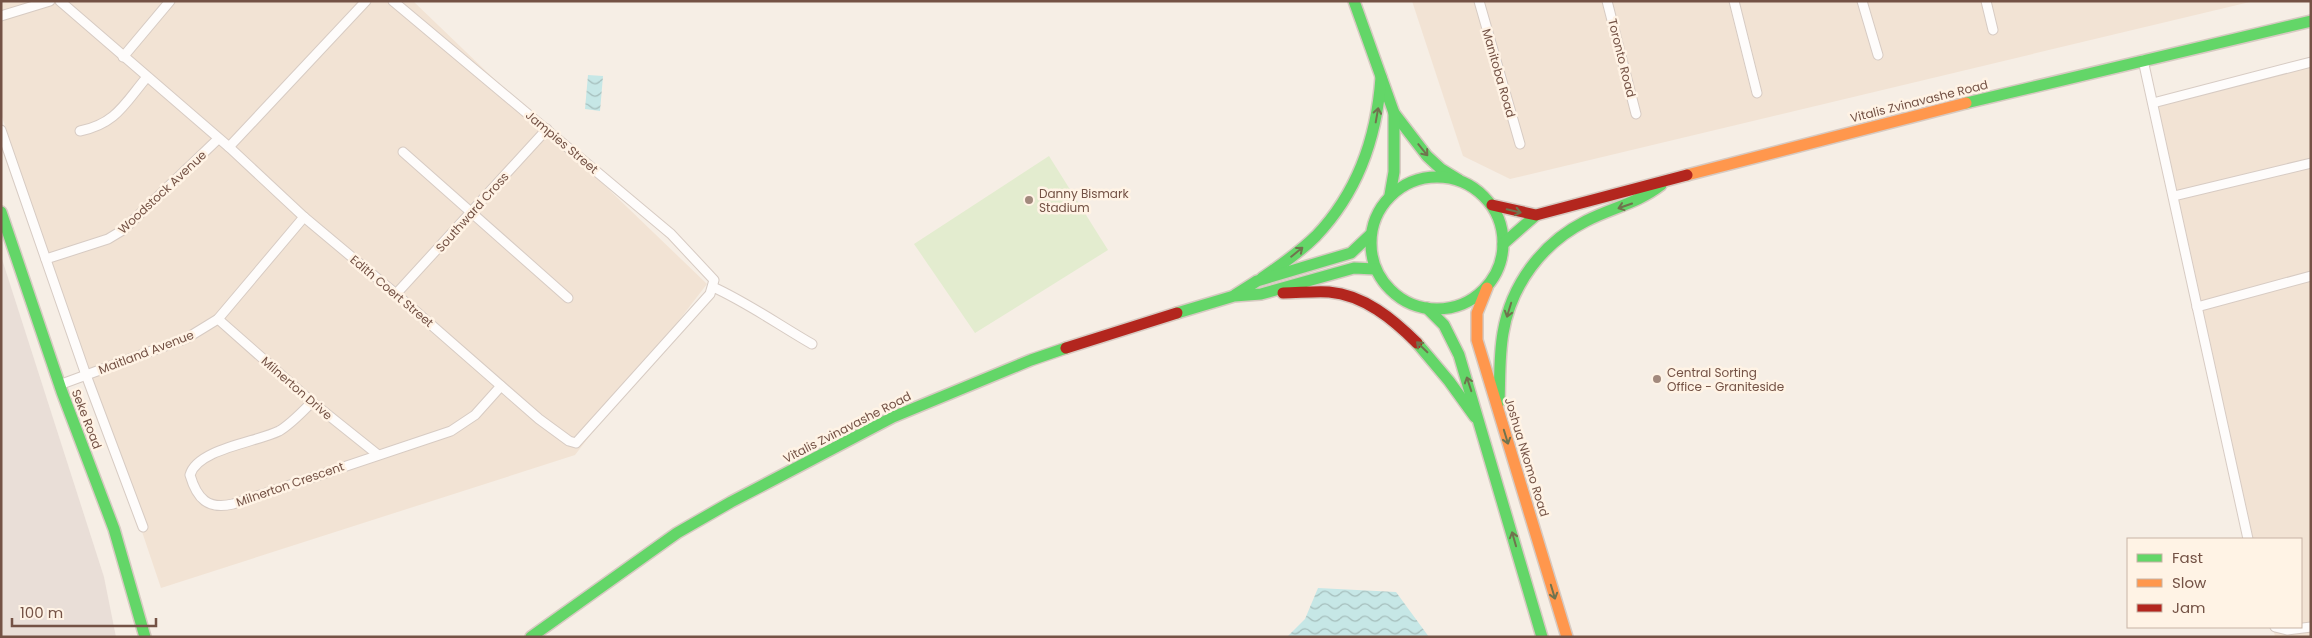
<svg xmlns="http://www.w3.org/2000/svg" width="2312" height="638" font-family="Poppins,sans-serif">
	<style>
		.residential { fill: #f2e3d4 }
		.industrial { fill: #e9ded7 }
		.grass { fill: #e3eccf }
		.water { fill: url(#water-waves) }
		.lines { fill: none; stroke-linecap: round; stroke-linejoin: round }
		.street-casing { stroke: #d7cbc3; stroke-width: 11 }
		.fast-casing { stroke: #d7cac2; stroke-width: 14 }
		.slow-casing { stroke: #d7cac2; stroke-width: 14 }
		.jam-casing { stroke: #d7cac2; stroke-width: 14 }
		.street { stroke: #fefcfb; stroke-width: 9 }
		.fast { stroke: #63d668; stroke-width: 11 }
		.slow { stroke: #ff974d; stroke-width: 11 }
		.jam { stroke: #b3261e; stroke-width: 11 }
		.oneway { stroke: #70734e }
		.poi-dot { fill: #a2897d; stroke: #fff3e5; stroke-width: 2 }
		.labels { text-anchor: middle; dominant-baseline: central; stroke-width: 5; stroke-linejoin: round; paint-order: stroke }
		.street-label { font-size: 12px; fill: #745245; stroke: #fff3e5 }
		.poi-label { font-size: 12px; fill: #745245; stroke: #fff3e5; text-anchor: start }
	</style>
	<defs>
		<pattern id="water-waves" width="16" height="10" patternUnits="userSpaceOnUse" patternTransform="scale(1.25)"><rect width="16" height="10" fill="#c6e7e6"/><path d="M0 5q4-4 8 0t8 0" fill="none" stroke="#a5bebc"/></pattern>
	</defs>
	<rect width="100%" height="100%" fill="#f6eee5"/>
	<!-- residential -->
	<g class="residential">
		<polygon points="1,1 413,1 707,284 575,455 161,588 1,114"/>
		<polygon points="1412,1 2254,1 1510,179 1463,156"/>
		<polygon points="2311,57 2311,637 2275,637 2273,627 2301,627 2301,539 2253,539 2154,98"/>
	</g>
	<!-- industrial -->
	<polygon class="industrial" points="1,256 104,577 116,637 1,637"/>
	<!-- grass -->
	<polygon class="grass" points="1049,156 1108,250 975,333 914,244"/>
	<!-- water -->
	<g class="water">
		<polygon points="588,75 603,76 600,111 585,109"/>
		<polygon points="1318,588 1396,592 1429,637 1287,637 1305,619"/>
	</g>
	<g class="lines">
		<defs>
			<g id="street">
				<polyline points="60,1 229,147 304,217 396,294 539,419 569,441 576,443 710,294 714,280 671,234 393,1"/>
				<polyline points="1479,1 1520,144"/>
				<polyline points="1607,1 1636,114"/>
				<polyline points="1734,1 1757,93"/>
				<polyline points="1862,1 1878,55"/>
				<polyline points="1986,1 1993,30"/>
				<polyline points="1,16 50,1"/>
				<polyline points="123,57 170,1"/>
				<polyline points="2143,60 2248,539"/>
				<polyline points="2153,103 2311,62"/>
				<polyline points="1,130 86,375 143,527"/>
				<path d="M80 131C116 124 125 103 147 77"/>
				<polyline points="229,147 366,1"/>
				<polyline points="403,152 568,298"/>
				<polyline points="2174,196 2311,163"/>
				<polyline points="46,259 108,239 123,230 218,139"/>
				<path d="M713 287C748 303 779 325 812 344"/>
				<polyline points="396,294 547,129"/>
				<polyline points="2197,307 2311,276"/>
				<polyline points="218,319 312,402 377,454"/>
				<polyline points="59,385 187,338 218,319 304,217"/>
				<path d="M312 402C302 412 291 424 279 431 257 442 197 449 190 475 197 499 208 510 233 504L451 431 475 415 501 386"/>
				<polyline points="2275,627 2287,630 2311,627"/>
			</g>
			<g id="fast">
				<polyline points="1354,1 1394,113 1427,156 1441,169 1459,180"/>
				<polyline points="1966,103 2311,21"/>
				<circle cx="1437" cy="243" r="66"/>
				<polyline points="1390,195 1394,172 1394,113"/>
				<polyline points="1,212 62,392 114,529 145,637"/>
				<polyline points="1503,244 1536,215"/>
				<path d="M1262 278C1281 265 1300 252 1316 236 1358 192 1377 136 1381 77"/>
				<polyline points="1235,295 1257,281 1351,253 1370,235"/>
				<polyline points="1427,308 1444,325 1459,355 1542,637"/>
				<polyline points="1177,313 1234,296 1261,294 1354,268 1375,269"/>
				<polyline points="1417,343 1449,381 1475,417"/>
				<path d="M1499 402C1500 379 1499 356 1503 333 1511 285 1542 243 1586 221 1611 208 1638 203 1661 185"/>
				<polyline points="531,637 677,533 731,502 893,417 1031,360 1066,348"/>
			</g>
			<g id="slow">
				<polyline points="1687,175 1966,103"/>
				<polyline points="1487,288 1477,313 1477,340 1567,637"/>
			</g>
			<g id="jam">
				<polyline points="1492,205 1536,215 1687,175"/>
				<path d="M1283 293C1298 293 1314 291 1329 292 1364 295 1393 319 1417 343"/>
				<polyline points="1066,348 1177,313"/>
			</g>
		</defs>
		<!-- street casing -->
		<use href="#street" class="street-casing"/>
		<!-- fast casing -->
		<use href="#fast" class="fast-casing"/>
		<!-- slow casing -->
		<use href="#slow" class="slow-casing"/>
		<!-- jam casing -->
		<use href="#jam" class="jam-casing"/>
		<!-- street -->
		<use href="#street" class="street"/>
		<!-- fast -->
		<use href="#fast" class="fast"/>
		<!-- slow -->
		<use href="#slow" class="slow"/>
		<!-- jam -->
		<use href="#jam" class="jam"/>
	</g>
	<!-- one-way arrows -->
	<defs><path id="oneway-shaft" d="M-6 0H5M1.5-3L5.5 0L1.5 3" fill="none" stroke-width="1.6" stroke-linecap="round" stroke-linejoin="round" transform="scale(1.25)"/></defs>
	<g class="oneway">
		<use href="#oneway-shaft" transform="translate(1377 115) rotate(-80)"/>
		<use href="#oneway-shaft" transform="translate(1423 150) rotate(51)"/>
		<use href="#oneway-shaft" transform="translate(1625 206) rotate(161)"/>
		<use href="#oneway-shaft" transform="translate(1514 211) rotate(13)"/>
		<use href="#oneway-shaft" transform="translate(1297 252) rotate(-39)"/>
		<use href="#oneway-shaft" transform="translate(1509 310) rotate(107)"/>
		<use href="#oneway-shaft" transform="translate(1422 347) rotate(-136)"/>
		<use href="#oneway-shaft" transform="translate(1469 384) rotate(-108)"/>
		<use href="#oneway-shaft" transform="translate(1506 437) rotate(73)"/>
		<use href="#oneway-shaft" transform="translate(1514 539) rotate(-106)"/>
		<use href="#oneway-shaft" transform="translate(1553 592) rotate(73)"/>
	</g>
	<!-- markers -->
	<g class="poi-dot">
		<circle cx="1029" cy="200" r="5"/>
		<circle cx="1657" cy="379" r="5"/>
	</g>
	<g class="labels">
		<!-- street labels -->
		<g class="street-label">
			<text transform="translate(1622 58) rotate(76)">Toronto Road</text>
			<text transform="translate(1499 73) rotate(74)">Manitoba Road</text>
			<text transform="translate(1919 101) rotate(-14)">Vitalis Zvinavashe Road</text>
			<text transform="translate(562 142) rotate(40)">Jampies Street</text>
			<text transform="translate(162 192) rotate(-43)">Woodstock Avenue</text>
			<text transform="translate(472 212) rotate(-48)">Southward Cross</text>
			<text transform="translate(392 291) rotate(40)">Edith Coert Street</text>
			<text transform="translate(146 352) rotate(-21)">Maitland Avenue</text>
			<text transform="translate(297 388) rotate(41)">Milnerton Drive</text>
			<text transform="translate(87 419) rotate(69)">Seke Road</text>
			<text transform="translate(847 427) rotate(-27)">Vitalis Zvinavashe Road</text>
			<text transform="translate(1527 457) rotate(73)">Joshua Nkomo Road</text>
			<text transform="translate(290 484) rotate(-19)">Milnerton Crescent</text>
		</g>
		<!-- poi labels -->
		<g class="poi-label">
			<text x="1039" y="193">Danny Bismark<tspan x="1039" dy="14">Stadium</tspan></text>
			<text x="1667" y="372">Central Sorting<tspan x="1667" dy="14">Office - Graniteside</tspan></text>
		</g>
	</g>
	<!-- border -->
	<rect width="2312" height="638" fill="none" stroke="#745245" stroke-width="5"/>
	<!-- legend -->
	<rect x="2127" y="538" width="175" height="90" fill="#fff3e5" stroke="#c7b3a5"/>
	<rect x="2137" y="554" width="25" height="8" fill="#63d668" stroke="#c7b3a5"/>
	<text x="2172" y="563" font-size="15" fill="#745245">Fast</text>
	<rect x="2137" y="579" width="25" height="8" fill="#ff974d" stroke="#c7b3a5"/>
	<text x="2172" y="588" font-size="15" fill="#745245">Slow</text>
	<rect x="2137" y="604" width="25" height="8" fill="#b3261e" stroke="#c7b3a5"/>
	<text x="2172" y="613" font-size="15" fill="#745245">Jam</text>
	<!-- scale -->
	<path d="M12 618v8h144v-8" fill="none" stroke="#745245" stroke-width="2.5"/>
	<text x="20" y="618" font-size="15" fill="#745245" stroke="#fff3e5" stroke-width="4" paint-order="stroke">100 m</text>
</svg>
